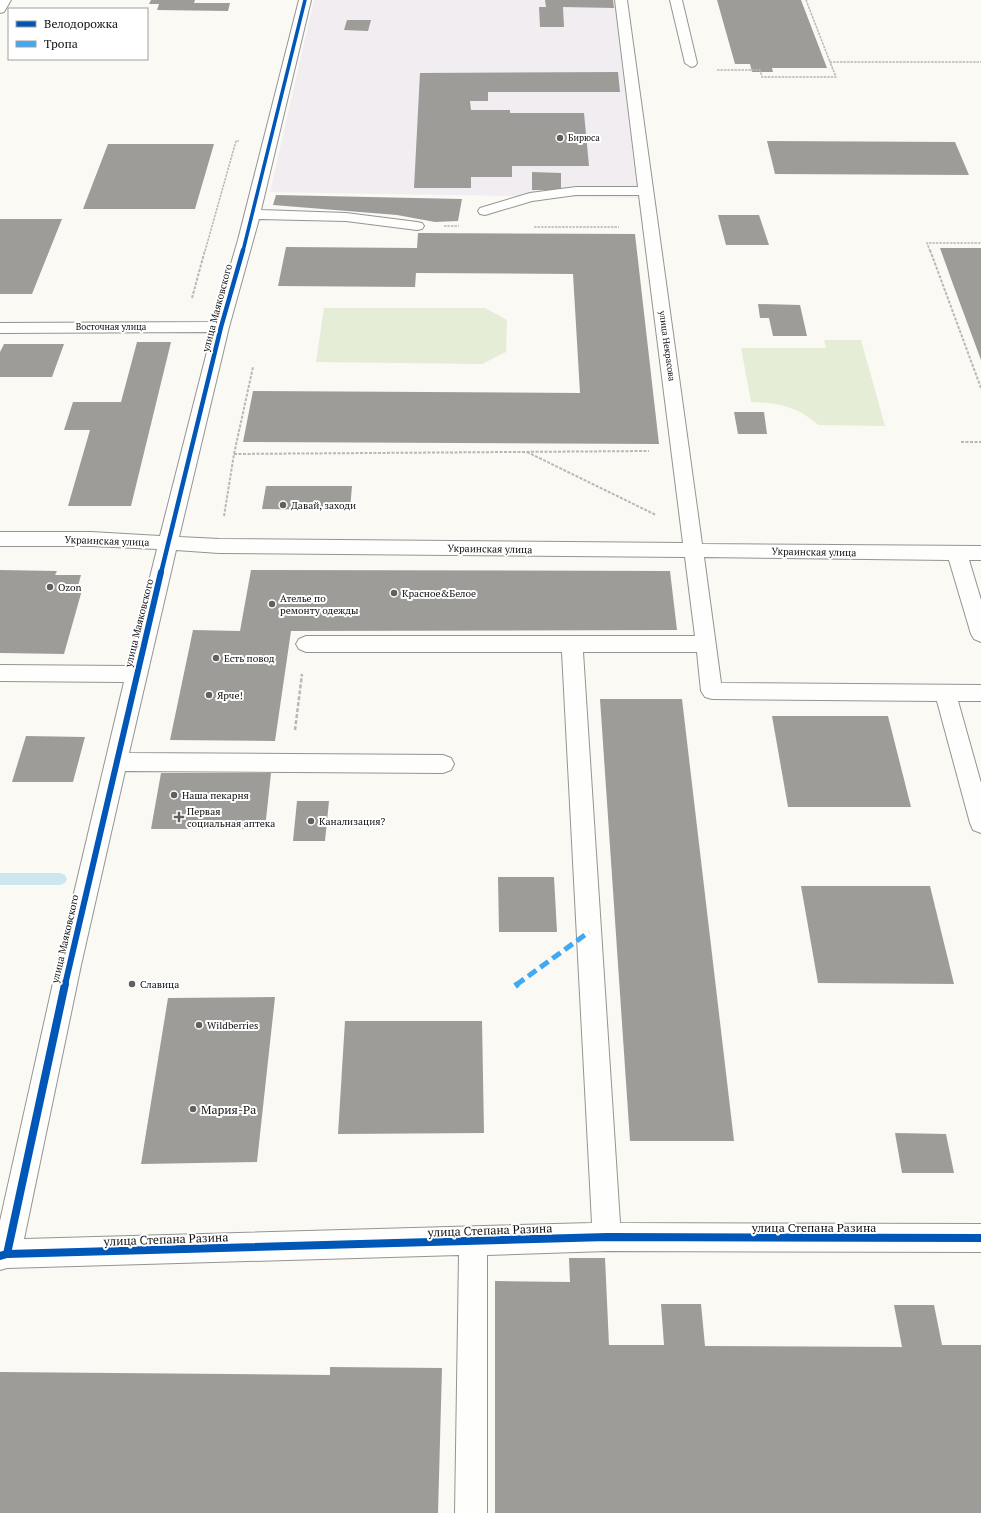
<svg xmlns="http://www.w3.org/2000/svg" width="981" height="1513" font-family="'PT Serif',serif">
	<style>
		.industrial { fill: #f1edf0 }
		.green { fill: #e5edd6 }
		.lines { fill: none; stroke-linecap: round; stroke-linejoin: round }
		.stream { fill: #cee6f0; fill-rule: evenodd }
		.building { fill: #9e9c99 }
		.minor-casing { stroke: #949492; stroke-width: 2 }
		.path-far2 { stroke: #b8b8b7; stroke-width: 1.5; stroke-dasharray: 2.5 1; stroke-linecap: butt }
		.path-far1 { stroke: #b8b8b7; stroke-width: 2; stroke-dasharray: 3 1.5; stroke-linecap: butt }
		.path { stroke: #b8b8b7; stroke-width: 2.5; stroke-dasharray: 4 2; stroke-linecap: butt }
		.minor { fill: #fefefd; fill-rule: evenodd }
		.quiet-far1 { stroke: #3fa9f5; stroke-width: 5; stroke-dasharray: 10 5; stroke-linecap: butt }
		.quiet { stroke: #3fa9f5; stroke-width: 6; stroke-dasharray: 13 6; stroke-linecap: butt }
		.cycleway-far3-casing { stroke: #fff; stroke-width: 5 }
		.cycleway-far2-casing { stroke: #fff; stroke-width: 6 }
		.cycleway-far1-casing { stroke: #fff; stroke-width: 8 }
		.cycleway-casing { stroke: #fff; stroke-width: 10 }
		.cycleway-far3 { stroke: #0057b8; stroke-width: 3.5 }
		.cycleway-far2 { stroke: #0057b8; stroke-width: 4.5 }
		.cycleway-far1 { stroke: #0057b8; stroke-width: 6 }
		.cycleway { stroke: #0057b8; stroke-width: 8 }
		.poi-dot { fill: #61605e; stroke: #fff; stroke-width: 1.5 }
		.labels { text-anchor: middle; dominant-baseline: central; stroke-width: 4; stroke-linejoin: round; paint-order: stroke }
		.far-poi-label { font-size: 9px; fill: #0e0e0e; stroke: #fff; text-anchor: start }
		.far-street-label { font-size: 9px; fill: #0e0e0e; stroke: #fff }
		.street-label { font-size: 10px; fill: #0e0e0e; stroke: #fff }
		.poi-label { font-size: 10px; fill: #0e0e0e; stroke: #fff; text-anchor: start }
		.near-poi-label { font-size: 12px; fill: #0e0e0e; stroke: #fff; text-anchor: start }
		.near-street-label { font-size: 12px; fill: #0e0e0e; stroke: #fff }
	</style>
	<rect width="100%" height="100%" fill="#faf9f4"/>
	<!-- industrial -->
	<polygon class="industrial" points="314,0 614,0 638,198 270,192"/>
	<!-- green -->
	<g class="green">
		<polygon points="324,308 485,308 507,320 506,352 482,364 316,362"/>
		<path d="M824 340H861L885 426 818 425C797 406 778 403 751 402L741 348H826Z"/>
	</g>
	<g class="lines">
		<!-- stream -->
		<polygon class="stream" points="0,873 60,873 65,875 67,879 65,883 60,885 0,885"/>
	</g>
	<!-- building -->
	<g class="building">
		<polygon points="151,0 195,0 194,3 230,3 228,11 157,10 159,4 149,4"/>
		<polygon points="545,0 613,0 614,8 563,7 564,27 540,27 539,7 546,7"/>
		<polygon points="717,0 801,0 827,68 772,68 773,72 752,72 750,64 735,64"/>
		<polygon points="347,20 371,20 368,31 344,30"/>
		<polygon points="618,72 620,92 488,92 488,101 470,101 471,110 510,110 510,113 584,113 589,166 512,166 512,177 471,177 471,188 414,188 420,73"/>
		<polygon points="767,141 955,142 969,175 775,174"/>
		<polygon points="108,144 214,144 195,209 83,209"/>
		<polygon points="532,172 561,173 561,190 532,190"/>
		<polygon points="276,195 462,199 458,221 435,222 397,215 273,205"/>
		<polygon points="718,215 759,215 769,245 726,245"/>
		<polygon points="0,219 62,219 32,294 0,294"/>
		<polygon points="418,233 635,234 659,444 243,442 253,391 580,393 573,274 416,273 415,287 278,286 286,247 417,248"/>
		<polygon points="940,248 981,248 981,360 954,287"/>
		<polygon points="758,304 800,305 807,336 773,336 769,318 760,318"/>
		<polygon points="137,342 171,342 131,506 68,506 90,430 64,430 73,402 121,402"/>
		<polygon points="4,344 64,344 52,377 0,377 0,352"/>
		<polygon points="734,412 764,412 767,434 738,434"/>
		<polygon points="266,486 352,486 350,510 262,509"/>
		<polygon points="0,570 57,571 55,575 81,575 77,590 82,590 64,654 0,653"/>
		<polygon points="251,570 670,571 677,630 291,631 275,741 170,740 193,630 240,631"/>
		<polygon points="600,699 682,699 734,1141 630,1141"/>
		<polygon points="772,716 888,716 911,807 788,807"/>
		<polygon points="26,736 85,737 73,782 12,782"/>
		<polygon points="161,773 271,773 265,829 151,829"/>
		<polygon points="297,801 329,801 325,841 293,841"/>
		<polygon points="498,877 554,877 557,932 499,932"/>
		<polygon points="801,886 930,886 954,984 818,983"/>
		<polygon points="275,997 257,1162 141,1164 168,998"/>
		<polygon points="345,1021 482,1021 484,1133 338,1134"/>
		<polygon points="895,1133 946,1134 954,1173 902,1173"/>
		<polygon points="569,1258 605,1258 609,1345 664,1345 661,1304 701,1304 705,1346 902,1347 894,1305 934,1305 942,1345 981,1345 981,1513 495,1513 495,1281 570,1282"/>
		<polygon points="330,1367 442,1368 438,1513 0,1513 0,1372 330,1375"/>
	</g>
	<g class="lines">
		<defs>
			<g id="minor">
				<polygon points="0,0 11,0 4,12 0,13"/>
				<path d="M299 0H311L261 210 346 213 417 222 422 223 424 226 422 229 417 230 346 221 259 219 229 327 179 537 219 539 683 543 639 195H576L532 201 485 215 480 214 478 211 480 208 530 193 576 187H638L615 0H627L702 544 981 546V560H969L981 600V642L974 639 971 634 949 560 704 557 721 683 981 685V701H958L981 783V833L973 830 970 823 937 701 712 699 705 697 701 691 697 652H583L620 1223 981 1224V1252L607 1251 487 1255V1513H455L459 1255 7 1268 0 1270V1221L57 965 124 682 0 681V665L128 666 157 549 91 546H0V532H91L160 536 212 332 0 333V323L214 322 238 240ZM176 550 219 553 685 557 695 636H306L299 639 296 644 299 649 306 652H562L592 1223 24 1239 81 965 125 771 443 773 451 770 454 764 451 758 443 755 129 753Z"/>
				<polygon points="670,0 682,0 697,63 695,66 691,67 685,63"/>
			</g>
		</defs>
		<!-- minor casing -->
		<use href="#minor" class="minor-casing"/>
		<!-- path-far2 -->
		<g class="path-far2">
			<polyline points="806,0 830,62"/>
			<polyline points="717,70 760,70 762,77 836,77 830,62 981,62"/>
			<polyline points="444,226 459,226"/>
			<polyline points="534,227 619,227"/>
			<polyline points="205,251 236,141 239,141"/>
			<polyline points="930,251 927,243 981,243"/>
		</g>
		<!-- path-far1 -->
		<g class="path-far1">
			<polyline points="930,250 981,388"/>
			<polyline points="192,298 205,250"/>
			<polyline points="961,442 981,442"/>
			<polyline points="527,452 656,515"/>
			<polyline points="234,454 649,451"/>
			<polyline points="224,516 234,454 253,367"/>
		</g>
		<!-- path -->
		<polyline class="path" points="295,730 302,674"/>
		<!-- minor -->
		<use href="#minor" class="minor"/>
		<!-- quiet-far1 -->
		<polyline class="quiet-far1" points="516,985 589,932"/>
		<!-- quiet -->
		<polyline class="quiet" points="515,986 518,984"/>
		<defs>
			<polyline id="cycleway-far3" points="243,251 305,0"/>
			<polyline id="cycleway-far2" points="161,573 221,327 243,250"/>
			<polyline id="cycleway-far1" points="65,985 161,572"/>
			<g id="cycleway">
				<polyline points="7,1254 65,984"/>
				<polyline points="0,1256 7,1254 607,1237 981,1238"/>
			</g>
		</defs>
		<!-- cycleway-far3 casing -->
		<use href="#cycleway-far3" class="cycleway-far3-casing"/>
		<!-- cycleway-far2 casing -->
		<use href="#cycleway-far2" class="cycleway-far2-casing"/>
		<!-- cycleway-far1 casing -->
		<use href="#cycleway-far1" class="cycleway-far1-casing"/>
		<!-- cycleway casing -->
		<use href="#cycleway" class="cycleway-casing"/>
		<!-- cycleway-far3 -->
		<use href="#cycleway-far3" class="cycleway-far3"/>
		<!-- cycleway-far2 -->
		<use href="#cycleway-far2" class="cycleway-far2"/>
		<!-- cycleway-far1 -->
		<use href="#cycleway-far1" class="cycleway-far1"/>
		<!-- cycleway -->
		<use href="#cycleway" class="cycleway"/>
	</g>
	<!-- markers -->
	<g class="poi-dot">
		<circle cx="560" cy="138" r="4"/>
		<circle cx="283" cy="505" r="4"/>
		<circle cx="50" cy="587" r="4"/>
		<circle cx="394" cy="593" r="4"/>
		<circle cx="272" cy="604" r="4"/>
		<circle cx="216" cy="658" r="4"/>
		<circle cx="209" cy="695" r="4"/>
		<circle cx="174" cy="795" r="4"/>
		<path d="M177 811h4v4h4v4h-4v4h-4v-4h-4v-4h4z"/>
		<circle cx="311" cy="821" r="4"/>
		<circle cx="132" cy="984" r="4"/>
		<circle cx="199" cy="1025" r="4"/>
		<circle cx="193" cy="1109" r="4"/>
	</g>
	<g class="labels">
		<!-- far-poi labels -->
		<g class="far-poi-label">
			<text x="568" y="138">Бирюса</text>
		</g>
		<!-- far-street labels -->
		<g class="far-street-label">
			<text x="111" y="327">Восточная улица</text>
			<text transform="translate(667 346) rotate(82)">улица Некрасова</text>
		</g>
		<!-- street labels -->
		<g class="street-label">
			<text transform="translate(217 308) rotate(-75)">улица Маяковского</text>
			<text transform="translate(107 541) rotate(2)">Украинская улица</text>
			<text transform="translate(490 549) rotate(1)">Украинская улица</text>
			<text transform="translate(814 552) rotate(1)">Украинская улица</text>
			<text transform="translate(139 623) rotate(-76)">улица Маяковского</text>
			<text transform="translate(65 939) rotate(-77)">улица Маяковского</text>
		</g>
		<!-- poi labels -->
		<g class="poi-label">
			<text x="291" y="505">Давай, заходи</text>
			<text x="58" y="587">Ozon</text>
			<text x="402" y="593">Красное&amp;Белое</text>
			<text x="280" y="598">Ателье по<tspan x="280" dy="12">ремонту одежды</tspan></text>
			<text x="224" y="658">Есть повод</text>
			<text x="217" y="695">Ярче!</text>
			<text x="182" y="795">Наша пекарня</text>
			<text x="187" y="811">Первая<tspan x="187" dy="12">социальная аптека</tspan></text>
			<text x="319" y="821">Канализация?</text>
			<text x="140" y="984">Славица</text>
			<text x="207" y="1025">Wildberries</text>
		</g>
		<!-- near-poi labels -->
		<g class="near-poi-label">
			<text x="201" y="1109">Мария-Ра</text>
		</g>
		<!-- near-street labels -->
		<g class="near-street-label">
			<text x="814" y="1227">улица Степана Разина</text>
			<text transform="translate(490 1230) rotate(-2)">улица Степана Разина</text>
			<text transform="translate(166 1239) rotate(-2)">улица Степана Разина</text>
		</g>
	</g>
	<!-- legend -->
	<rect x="8" y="8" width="140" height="52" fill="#ffffff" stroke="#9f9f9f"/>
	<rect x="16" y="21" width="20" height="6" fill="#0057b8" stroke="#9f9f9f"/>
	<text x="44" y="28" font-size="12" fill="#0e0e0e">Велодорожка</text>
	<rect x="16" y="41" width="20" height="6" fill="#3fa9f5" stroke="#9f9f9f"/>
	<text x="44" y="48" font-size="12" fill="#0e0e0e">Тропа</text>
</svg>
